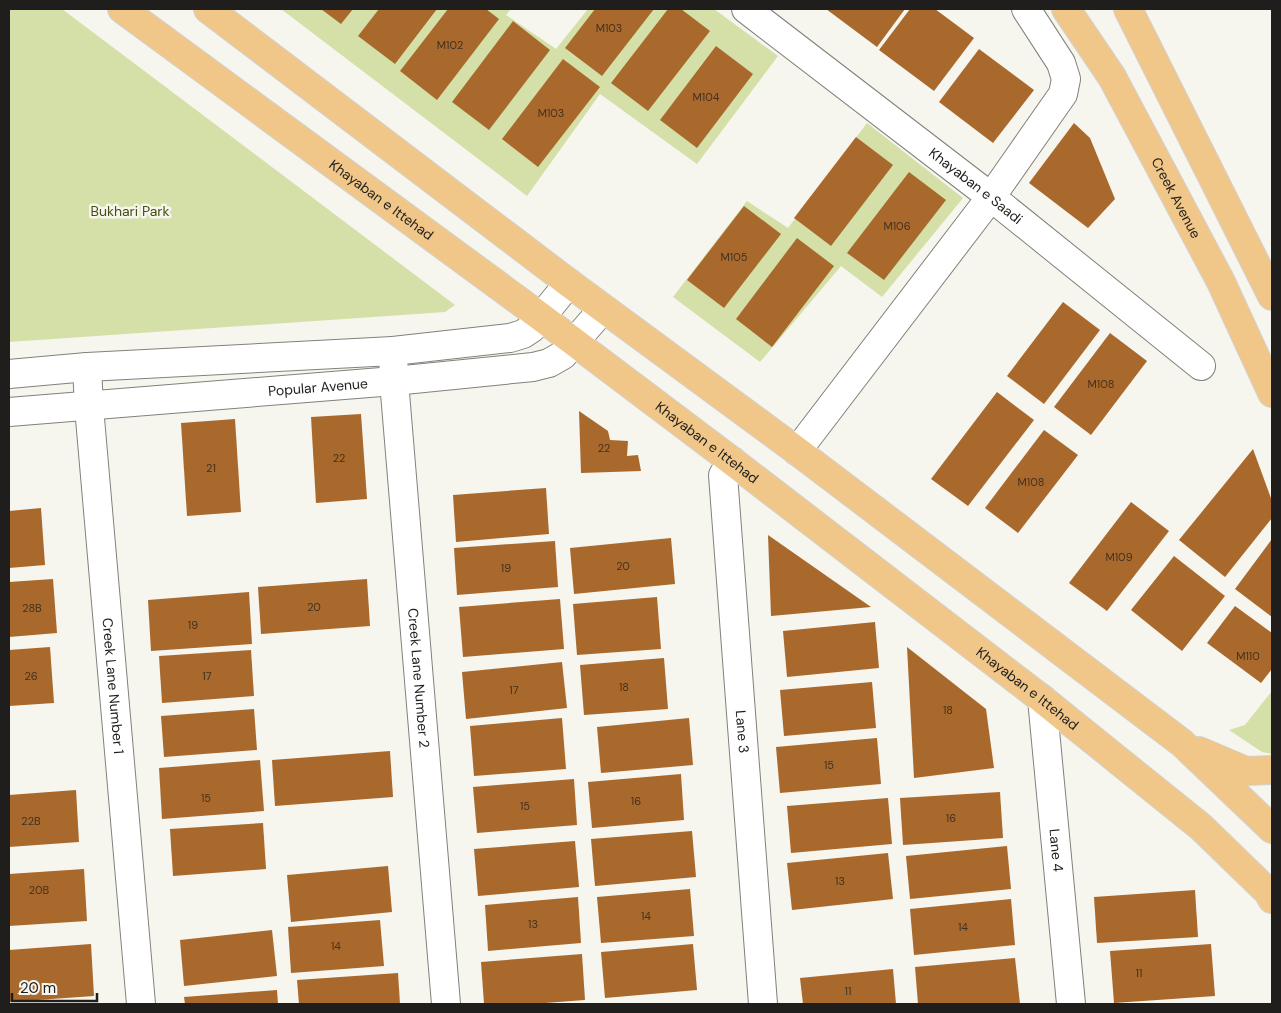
<svg xmlns="http://www.w3.org/2000/svg" width="1281" height="1013" font-family="'DM Sans',sans-serif">
	<style>
		.green { fill: #d4e0a8 }
		.building { fill: #a9692c }
		.lines { fill: none; stroke-linecap: round; stroke-linejoin: round }
		.street-casing { stroke: #82807a; stroke-width: 30 }
		.secondary-casing { stroke: #82807a; stroke-width: 30 }
		.primary-casing { stroke: #d2d2d2; stroke-width: 30 }
		.street { stroke: #fff; stroke-width: 28 }
		.secondary { stroke: #fff; stroke-width: 28 }
		.primary { stroke: #f0c788; stroke-width: 28 }
		.labels { text-anchor: middle; dominant-baseline: central; stroke-width: 5; stroke-linejoin: round; paint-order: stroke }
		.number-label { font-size: 11px; fill: #423120 }
		.street-label { font-size: 14px; fill: #1f1e1c; stroke: #f6f5ee }
		.park-label { font-size: 14px; fill: #465011; stroke: #f6f5ee }
	</style>
	<rect width="100%" height="100%" fill="#f6f5ee"/>
	<!-- green -->
	<g class="green">
		<polygon points="9,9 62,9 455,305 445,312 9,342"/>
		<polygon points="281,9 511,9 506,15 556,49 588,9 714,9 778,56 697,164 600,94 527,196"/>
		<polygon points="867,123 963,198 882,297 841,266 760,362 673,297 747,201 788,228"/>
		<polygon points="1272,691 1272,754 1262,752 1229,730 1245,725"/>
	</g>
	<!-- building -->
	<g class="building">
		<polygon points="321,9 353,9 341,24"/>
		<polygon points="379,9 437,9 395,64 358,36"/>
		<polygon points="448,9 486,9 499,19 437,100 400,71"/>
		<polygon points="595,9 654,9 602,76 565,48"/>
		<polygon points="668,9 681,9 710,31 648,111 611,83"/>
		<polygon points="826,9 905,9 877,47"/>
		<polygon points="910,9 935,9 974,38 934,91 879,50"/>
		<polygon points="513,21 550,50 489,130 452,102"/>
		<polygon points="716,46 753,74 697,148 660,120"/>
		<polygon points="979,49 1034,90 993,143 939,102"/>
		<polygon points="563,59 600,87 538,167 502,139"/>
		<polygon points="1074,123 1090,138 1115,199 1088,228 1029,183"/>
		<polygon points="856,137 893,165 831,246 794,218"/>
		<polygon points="909,172 946,200 884,280 847,253"/>
		<polygon points="744,206 781,234 724,308 687,280"/>
		<polygon points="797,238 834,266 772,347 736,319"/>
		<polygon points="1063,302 1100,330 1044,404 1007,376"/>
		<polygon points="1110,333 1147,361 1091,435 1054,407"/>
		<polygon points="997,392 1034,420 968,506 931,479"/>
		<polygon points="579,411 608,431 610,440 628,441 627,456 638,455 641,471 581,473"/>
		<polygon points="361,414 367,499 316,503 311,417"/>
		<polygon points="235,419 241,512 187,516 181,423"/>
		<polygon points="1044,430 1078,455 1018,533 985,508"/>
		<polygon points="1253,449 1272,501 1272,518 1225,577 1179,540"/>
		<polygon points="546,488 549,534 456,542 453,495"/>
		<polygon points="1131,502 1169,531 1107,611 1069,583"/>
		<polygon points="41,508 45,565 9,568 9,511"/>
		<polygon points="768,535 871,607 771,616"/>
		<polygon points="671,538 675,584 574,594 570,548"/>
		<polygon points="1272,539 1272,617 1235,589"/>
		<polygon points="555,541 558,587 457,595 454,548"/>
		<polygon points="1174,556 1225,596 1182,651 1131,610"/>
		<polygon points="53,579 57,633 9,637 9,582"/>
		<polygon points="367,579 370,626 261,634 258,587"/>
		<polygon points="249,592 252,644 151,651 148,600"/>
		<polygon points="657,597 661,649 577,655 573,604"/>
		<polygon points="560,599 564,649 463,657 459,607"/>
		<polygon points="1235,606 1272,633 1272,669 1261,683 1207,643"/>
		<polygon points="875,622 879,668 787,677 783,631"/>
		<polygon points="50,647 54,703 9,706 9,650"/>
		<polygon points="907,647 986,709 994,768 914,778"/>
		<polygon points="251,650 254,696 162,703 159,656"/>
		<polygon points="664,658 668,709 584,715 580,665"/>
		<polygon points="562,662 567,708 466,719 462,672"/>
		<polygon points="872,682 876,728 784,736 780,690"/>
		<polygon points="254,709 257,750 164,757 161,716"/>
		<polygon points="562,718 566,769 474,776 470,726"/>
		<polygon points="689,718 693,765 601,773 597,727"/>
		<polygon points="877,738 881,784 780,793 776,747"/>
		<polygon points="390,751 393,797 275,806 272,760"/>
		<polygon points="260,760 264,811 162,819 159,768"/>
		<polygon points="681,774 684,820 592,828 588,782"/>
		<polygon points="574,779 577,825 477,833 473,787"/>
		<polygon points="76,790 79,842 9,847 9,795"/>
		<polygon points="1000,792 1003,838 903,845 900,798"/>
		<polygon points="888,798 892,844 791,853 787,806"/>
		<polygon points="263,823 266,869 173,876 170,829"/>
		<polygon points="692,831 696,877 595,886 591,839"/>
		<polygon points="575,841 579,887 478,896 474,849"/>
		<polygon points="1007,846 1011,889 910,899 906,856"/>
		<polygon points="888,853 893,899 792,910 787,863"/>
		<polygon points="388,866 392,912 291,922 287,875"/>
		<polygon points="84,869 87,921 9,926 9,874"/>
		<polygon points="690,889 694,936 601,943 597,897"/>
		<polygon points="1195,890 1198,937 1097,943 1094,897"/>
		<polygon points="578,897 581,943 488,951 485,905"/>
		<polygon points="1011,899 1015,945 914,955 910,909"/>
		<polygon points="380,920 384,966 291,973 288,927"/>
		<polygon points="272,930 277,976 184,986 180,940"/>
		<polygon points="91,944 94,996 9,1002 9,950"/>
		<polygon points="693,944 697,990 605,998 601,952"/>
		<polygon points="1211,944 1215,996 1114,1003 1110,951"/>
		<polygon points="582,954 585,1000 532,1004 484,1004 481,962"/>
		<polygon points="1015,958 1020,1004 918,1004 915,967"/>
		<polygon points="893,969 896,1004 803,1004 800,978"/>
		<polygon points="398,973 400,1004 299,1004 297,980"/>
		<polygon points="277,990 278,1004 185,1004 184,997"/>
	</g>
	<g class="lines">
		<defs>
			<g id="street">
				<path id="s1" d="M746 9 991 197 1201 366"/>
				<path id="s2" d="M393 351 394 381 446 1004"/>
				<path id="s3" d="M87 367 89 407 141 1004"/>
				<polyline points="797,451 991,197 1063,94 1066,79 1061,63 1026,9"/>
				<path id="s4" d="M732 461 723 475 763 1004"/>
				<path id="s5" d="M1042 699 1071 1004"/>
			</g>
			<g id="secondary">
				<polyline points="9,374 87,367 393,351 510,338 523,334 532,328 569,283"/>
				<path id="s6" d="M9 412 394 381 533 367 549 363 563 355 603 309"/>
			</g>
			<g id="primary">
				<path id="s7" d="M122 9 541 317 732 461 1042 699 1201 827 1268 892 1272 899"/>
				<polyline points="208,9 569,283 797,451 1182,743 1272,829"/>
				<path id="s8" d="M1066 9 1112 77 1221 282 1272 393"/>
				<polyline points="1128,9 1272,296"/>
				<polyline points="1199,751 1246,771 1272,770"/>
			</g>
		</defs>
		<!-- street casing -->
		<use href="#street" class="street-casing"/>
		<!-- secondary casing -->
		<use href="#secondary" class="secondary-casing"/>
		<!-- primary casing -->
		<use href="#primary" class="primary-casing"/>
		<!-- street -->
		<use href="#street" class="street"/>
		<!-- secondary -->
		<use href="#secondary" class="secondary"/>
		<!-- primary -->
		<use href="#primary" class="primary"/>
	</g>
	<g class="labels">
		<!-- number labels -->
		<g class="number-label">
			<text x="609" y="28">M103</text>
			<text x="450" y="45">M102</text>
			<text x="706" y="97">M104</text>
			<text x="551" y="113">M103</text>
			<text x="897" y="226">M106</text>
			<text x="734" y="257">M105</text>
			<text x="1101" y="384">M108</text>
			<text x="604" y="448">22</text>
			<text x="339" y="458">22</text>
			<text x="211" y="468">21</text>
			<text x="1031" y="482">M108</text>
			<text x="1119" y="557">M109</text>
			<text x="623" y="566">20</text>
			<text x="506" y="568">19</text>
			<text x="314" y="607">20</text>
			<text x="32" y="608">28B</text>
			<text x="193" y="625">19</text>
			<text x="1248" y="656">M110</text>
			<text x="31" y="676">26</text>
			<text x="207" y="676">17</text>
			<text x="624" y="687">18</text>
			<text x="514" y="690">17</text>
			<text x="948" y="710">18</text>
			<text x="829" y="765">15</text>
			<text x="206" y="798">15</text>
			<text x="636" y="801">16</text>
			<text x="525" y="806">15</text>
			<text x="951" y="818">16</text>
			<text x="31" y="821">22B</text>
			<text x="840" y="881">13</text>
			<text x="39" y="890">20B</text>
			<text x="646" y="916">14</text>
			<text x="533" y="924">13</text>
			<text x="963" y="927">14</text>
			<text x="336" y="946">14</text>
			<text x="1139" y="973">11</text>
			<text x="848" y="991">11</text>
		</g>
		<!-- street labels -->
		<g class="street-label">
			<text stroke="none"><textPath href="#s1" startOffset="290">Khayaban e Saadi</textPath></text>
			<text stroke="none"><textPath href="#s8" startOffset="219">Creek Avenue</textPath></text>
			<text stroke="none"><textPath href="#s7" startOffset="322">Khayaban e Ittehad</textPath></text>
			<text stroke="none"><textPath href="#s6" startOffset="310">Popular Avenue</textPath></text>
			<text stroke="none"><textPath href="#s7" startOffset="728">Khayaban e Ittehad</textPath></text>
			<text stroke="none"><textPath href="#s2" startOffset="328">Creek Lane Number 2</textPath></text>
			<text stroke="none"><textPath href="#s3" startOffset="320">Creek Lane Number 1</textPath></text>
			<text stroke="none"><textPath href="#s7" startOffset="1132">Khayaban e Ittehad</textPath></text>
			<text stroke="none"><textPath href="#s4" startOffset="274">Lane 3</textPath></text>
			<text stroke="none"><textPath href="#s5" startOffset="152">Lane 4</textPath></text>
		</g>
		<!-- park labels -->
		<g class="park-label">
			<text x="130" y="211">Bukhari Park</text>
		</g>
	</g>
	<!-- border -->
	<rect width="1281" height="1013" fill="none" stroke="#1f1e1c" stroke-width="20"/>
	<!-- scale -->
	<path d="M12 993v8h85v-8" fill="none" stroke="#1f1e1c" stroke-width="2.5"/>
	<text x="20" y="993" font-size="15" fill="#1f1e1c" stroke="#f6f5ee" stroke-width="4" paint-order="stroke">20 m</text>
</svg>
